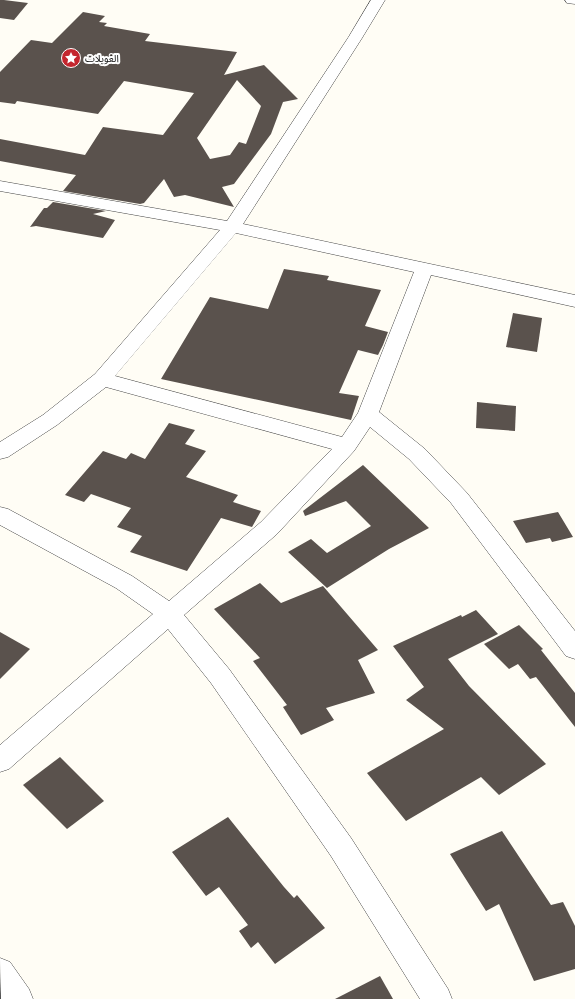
<svg xmlns="http://www.w3.org/2000/svg" width="575" height="999" font-family="Merriweather,'Noto Sans Arabic',serif">
	<style>
		.building { fill: #5a524d; fill-rule: evenodd }
		.lines { fill: none; stroke-linecap: round; stroke-linejoin: round }
		.minor-casing { stroke: #444; stroke-width: 1 }
		.minor { fill: #fff; fill-rule: evenodd }
		.labels { text-anchor: middle; dominant-baseline: central; stroke-width: 4; stroke-linejoin: round; paint-order: stroke }
		.far-poi-label { font-size: 10px; fill: #111; stroke: #fff; text-anchor: start }
	</style>
	<rect width="100%" height="100%" fill="#fffdf5"/>
	<!-- building -->
	<g class="building">
		<polygon points="0,0 4,0 28,3 14,20 0,18"/>
		<path d="M83 12 105 16 99 22 107 23 104 26 150 34 145 41 237 52 224 75 264 65 298 99 283 102 271 134 234 184 222 187 234 207 185 195 174 197 164 179 144 203 140 204 63 191 76 175 0 161V139L85 155 103 127 163 135 194 93 124 81 98 114 17 101 15 104 0 102V72L31 40 52 43ZM237 80 261 106 246 144 239 142 230 155 210 159 197 138Z"/>
		<polygon points="53,202 106,211 93,214 115,220 103,238 36,226 30,227 44,208 47,208"/>
		<polygon points="284,269 329,276 327,280 381,290 365,326 388,332 383,345 378,355 358,350 339,393 359,396 351,420 161,379 210,297 268,309"/>
		<polygon points="513,313 542,318 537,352 506,347"/>
		<polygon points="477,402 516,406 515,431 476,428"/>
		<polygon points="169,423 195,430 185,444 206,451 186,477 238,495 233,502 261,511 252,527 221,518 187,571 130,552 142,536 117,527 131,508 91,494 84,502 65,495 103,451 126,459 131,453 145,459"/>
		<polygon points="363,465 429,528 389,549 327,588 288,552 311,539 327,553 371,526 346,501 305,516 303,511"/>
		<polygon points="558,512 573,537 552,542 550,538 526,543 513,521"/>
		<polygon points="260,583 281,603 323,586 378,650 358,660 375,693 326,708 334,720 301,735 283,707 287,705 253,661 260,658 214,609"/>
		<polygon points="476,610 498,634 448,659 469,686 546,764 499,795 481,777 406,821 367,773 444,729 406,700 424,687 393,646 461,615 462,617"/>
		<polygon points="519,625 543,649 541,650 575,693 575,727 536,677 530,679 518,664 509,669 484,644"/>
		<polygon points="0,632 30,649 0,679"/>
		<polygon points="60,757 104,801 67,829 23,785"/>
		<polygon points="228,817 284,887 294,898 297,895 325,928 275,964 258,942 251,948 239,931 248,925 219,887 206,896 172,852"/>
		<polygon points="502,831 551,905 563,902 575,926 575,969 534,981 499,904 486,911 450,854"/>
		<polygon points="380,976 393,999 335,999"/>
	</g>
	<g class="lines">
		<defs>
			<g id="minor">
				<path d="M371 0H385L362 38 243 224 575 295V307L431 275 379 412 425 449 467 493 575 631V659L566 656 451 503 409 459 370 427 354 451 277 534 184 615 229 669 351 838 448 989 452 999H420L331 856 211 683 168 629 9 769 0 772V745L153 614 116 588 0 525V507L8 509 132 576 169 601 261 522 332 449 106 387 57 425 8 457 0 459V442L43 415 95 374 220 230 0 191V181L227 221 348 38ZM236 233 414 272 358 413 342 437 115 376Z"/>
				<polygon points="565,0 575,0 575,4 567,3"/>
				<polygon points="0,958 10,962 29,989 33,999 1,999"/>
			</g>
		</defs>
		<!-- minor casing -->
		<use href="#minor" class="minor-casing"/>
		<!-- minor -->
		<use href="#minor" class="minor"/>
	</g>
	<!-- icons -->
	<defs>
		<symbol id="sight-disc" viewBox="-11 -11 22 22"><circle r="9.5" fill="#c4262e" stroke="#fff"/><path d="M0-6L1.8-2.2L6-1.7L2.9 1.2L3.7 5.4L0 3.3L-3.7 5.4L-2.9 1.2L-6-1.7L-1.8-2.2Z" fill="#fff"/></symbol>
	</defs>
	<g fill-rule="evenodd">
		<use href="#sight-disc" x="60" y="47" width="22" height="22"/>
	</g>
	<g class="labels">
		<!-- far-poi labels -->
		<g class="far-poi-label">
			<text x="85" y="58">الغويلات</text>
		</g>
	</g>
</svg>
